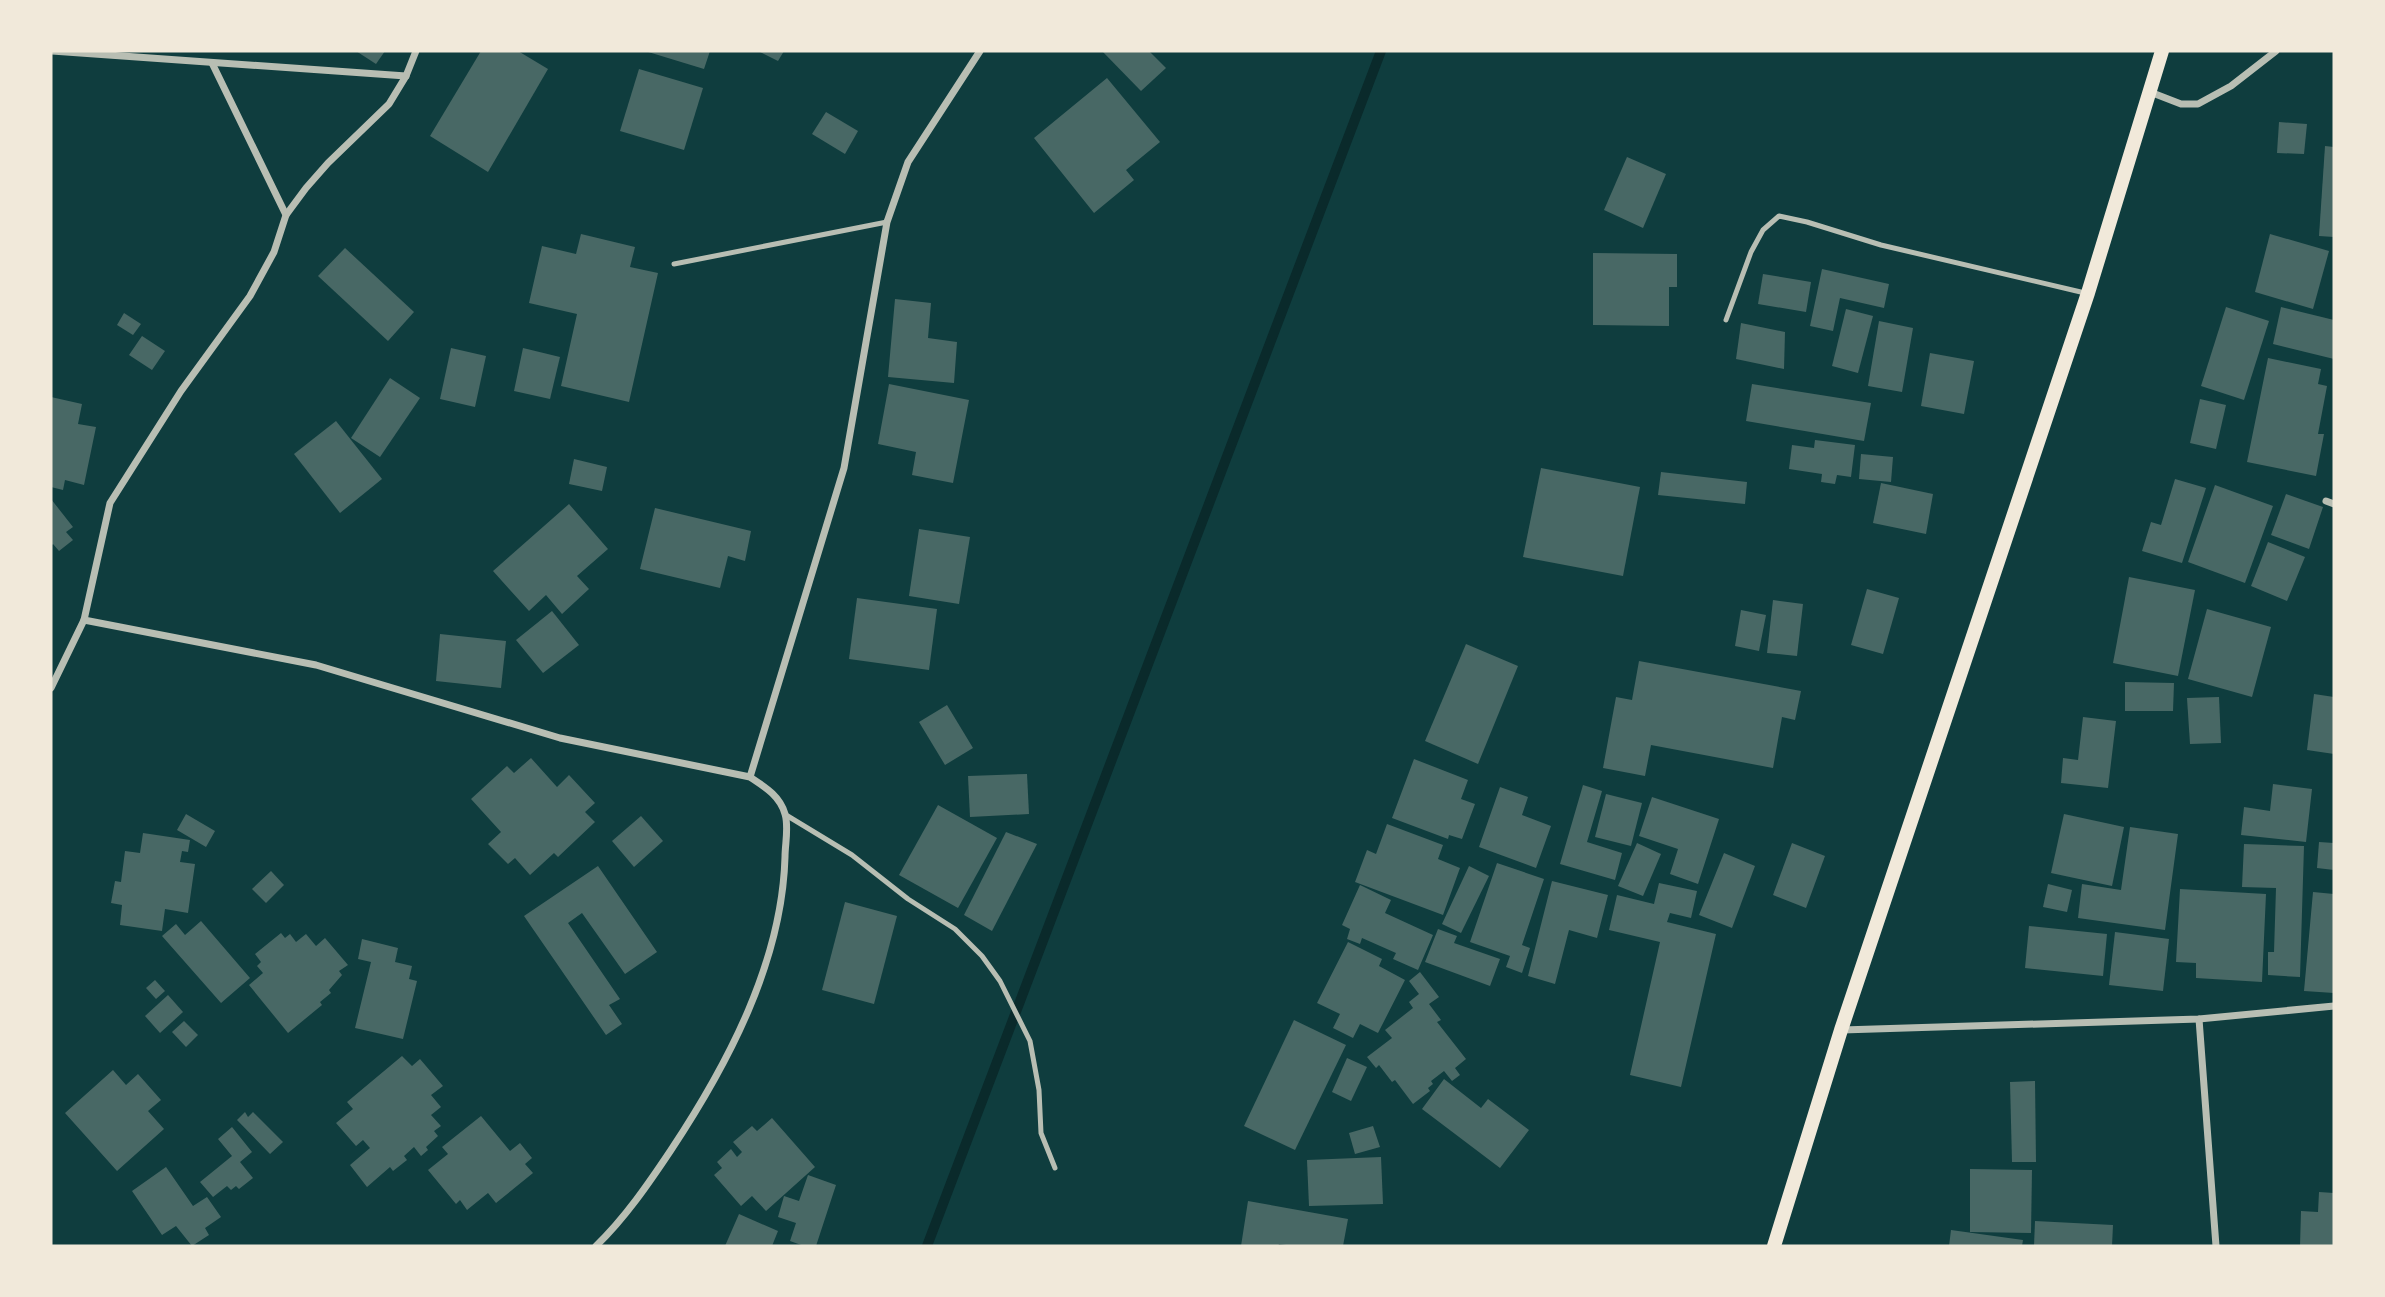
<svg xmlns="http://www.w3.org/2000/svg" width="2385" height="1297" font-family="Lato,sans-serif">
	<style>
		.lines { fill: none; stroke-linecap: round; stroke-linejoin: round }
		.stream { stroke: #0a2a2b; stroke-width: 10 }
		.building { fill: #486865 }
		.service { stroke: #b8beb3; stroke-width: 5 }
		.minor { stroke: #b8beb3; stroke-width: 7 }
		.secondary { stroke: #f1e9da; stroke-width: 14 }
	</style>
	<rect width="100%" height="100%" fill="#0f3d3e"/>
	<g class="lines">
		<!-- stream -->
		<polyline class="stream" points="927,1246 1381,51"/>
	</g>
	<!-- building -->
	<g class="building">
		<polygon points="356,51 385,51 376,64"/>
		<polygon points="481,51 518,51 548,69 488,172 430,136"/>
		<polygon points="645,51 710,51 704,69"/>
		<polygon points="758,51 784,51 778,61"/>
		<polygon points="1102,51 1149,51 1166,68 1141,91"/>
		<polygon points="639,69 703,88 684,150 620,131"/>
		<polygon points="1107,78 1160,142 1126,170 1134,180 1094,213 1034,138"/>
		<polygon points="826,112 858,131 845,154 812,134"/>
		<polygon points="2279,122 2307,124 2304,154 2277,153"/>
		<polygon points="2325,146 2334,147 2334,237 2319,236"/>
		<polygon points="1627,157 1666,174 1643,228 1604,210"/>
		<polygon points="581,234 635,247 630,267 658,273 629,402 561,386 577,314 529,303 542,246 576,254"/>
		<polygon points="2270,234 2329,251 2313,309 2255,292"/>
		<polygon points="345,248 414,312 388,341 318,276"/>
		<polygon points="1593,253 1677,254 1677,287 1669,287 1669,326 1593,325"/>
		<polygon points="1822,269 1889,284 1884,308 1840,298 1833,331 1810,326"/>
		<polygon points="1763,274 1811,282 1806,312 1758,304"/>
		<polygon points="895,299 931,303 928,338 957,342 954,383 888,377"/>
		<polygon points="2226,307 2269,321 2244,400 2201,386"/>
		<polygon points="2281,307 2334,320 2334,359 2273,344"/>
		<polygon points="1846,309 1873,316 1858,373 1832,366"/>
		<polygon points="124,313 141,324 133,335 117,325"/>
		<polygon points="1879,321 1913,328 1902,392 1868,386"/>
		<polygon points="1741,323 1785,332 1784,369 1736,359"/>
		<polygon points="142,336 165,351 152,370 129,355"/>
		<polygon points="451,348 486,356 475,407 440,399"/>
		<polygon points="523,348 560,357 550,399 514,391"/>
		<polygon points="1930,353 1974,361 1964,414 1921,406"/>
		<polygon points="2268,358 2321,369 2318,384 2327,386 2318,434 2324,434 2316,476 2247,462"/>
		<polygon points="390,378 420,398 380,457 351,438"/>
		<polygon points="889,384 969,400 953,483 912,475 916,452 878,444"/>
		<polygon points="1752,384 1871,403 1864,441 1746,421"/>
		<polygon points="51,397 82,404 78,424 96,427 84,485 65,480 63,490 51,487"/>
		<polygon points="2200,399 2226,405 2216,449 2190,443"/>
		<polygon points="336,421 382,479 340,513 294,454"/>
		<polygon points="1815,440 1855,445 1851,477 1837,475 1835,484 1821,482 1822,474 1789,469 1792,445 1814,448"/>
		<polygon points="1861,454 1893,457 1891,482 1859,479"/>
		<polygon points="574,459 607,467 602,491 569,484"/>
		<polygon points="1541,468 1640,487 1623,576 1523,557"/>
		<polygon points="1661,472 1747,482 1745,504 1658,495"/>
		<polygon points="2175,479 2206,488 2182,563 2142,551 2151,522 2161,525"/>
		<polygon points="1881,483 1933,494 1926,534 1873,523"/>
		<polygon points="2215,485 2273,506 2245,583 2188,562"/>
		<polygon points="2286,494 2323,507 2309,549 2271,535"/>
		<polygon points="51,499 73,527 66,532 73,540 59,551 53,544 51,546"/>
		<polygon points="569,504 608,549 577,576 589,589 562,614 546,595 529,611 493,571"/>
		<polygon points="655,508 751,531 745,561 728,556 720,588 640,569"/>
		<polygon points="919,529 970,537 959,604 909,596"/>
		<polygon points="2268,542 2305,557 2287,601 2251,586"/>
		<polygon points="2129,577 2195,590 2178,676 2113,663"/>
		<polygon points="1867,589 1899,598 1883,654 1851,645"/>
		<polygon points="857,598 937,609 929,670 849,659"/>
		<polygon points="1773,600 1803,604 1797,656 1767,653"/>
		<polygon points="2207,609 2271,627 2252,697 2188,679"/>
		<polygon points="1741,610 1766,615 1759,651 1735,646"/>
		<polygon points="552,611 579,645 543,673 516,640"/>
		<polygon points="440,634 506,641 501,688 436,681"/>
		<polygon points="1466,644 1518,666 1478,764 1425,741"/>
		<polygon points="1639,661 1801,691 1795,720 1782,717 1773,768 1651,745 1645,776 1603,768 1616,697 1632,700"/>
		<polygon points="2125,682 2174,683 2173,711 2125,711"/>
		<polygon points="2314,694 2334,697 2334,754 2307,750"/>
		<polygon points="2219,697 2221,743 2190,744 2187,698"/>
		<polygon points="947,705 973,748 945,765 919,722"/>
		<polygon points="2083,717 2116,721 2108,788 2061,783 2063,758 2078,760"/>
		<polygon points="531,758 557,787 569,775 595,803 585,812 595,822 558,857 554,853 530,875 515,858 508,864 488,844 501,832 471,799 507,766 514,773"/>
		<polygon points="1414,759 1468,780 1461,799 1475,804 1462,839 1449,835 1448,839 1392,818"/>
		<polygon points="1027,774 1029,814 970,817 968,776"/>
		<polygon points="2273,784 2312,789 2306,842 2241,835 2244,807 2270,811"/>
		<polygon points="1583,785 1602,791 1587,842 1622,853 1615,880 1560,864"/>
		<polygon points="1500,787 1528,797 1522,815 1551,826 1536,868 1479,847"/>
		<polygon points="1606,794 1642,803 1631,846 1595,837"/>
		<polygon points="1652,797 1719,819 1698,884 1670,874 1678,849 1639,836"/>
		<polygon points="938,805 997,838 958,908 899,875"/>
		<polygon points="186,814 215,831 206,847 177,830"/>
		<polygon points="2064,814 2124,827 2112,886 2051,873"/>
		<polygon points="641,816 663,841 634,867 612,841"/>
		<polygon points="1387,824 1443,845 1438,859 1460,868 1443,915 1355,882 1367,850 1376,854"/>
		<polygon points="2130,827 2178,834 2165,930 2078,918 2082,884 2121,890"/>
		<polygon points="1006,832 1037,844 992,931 964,915"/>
		<polygon points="143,833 190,840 188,852 182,851 180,862 195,864 188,913 165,909 162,931 120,925 122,905 111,903 115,881 121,882 125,851 140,853"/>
		<polygon points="2319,842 2334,843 2334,870 2317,868"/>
		<polygon points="1637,843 1661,854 1643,896 1618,886"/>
		<polygon points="1792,843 1825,856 1806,908 1773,895"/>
		<polygon points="2244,844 2304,846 2300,977 2268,975 2268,952 2274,952 2276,888 2242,887"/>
		<polygon points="1724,853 1755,866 1732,928 1699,915"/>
		<polygon points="1497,863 1544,879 1522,945 1530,948 1522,973 1506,967 1510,956 1470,942"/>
		<polygon points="598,866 657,952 625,974 582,913 568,923 620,999 609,1005 622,1024 606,1035 524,916"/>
		<polygon points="1469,866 1489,876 1461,933 1442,924"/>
		<polygon points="271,871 284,885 266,903 252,889"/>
		<polygon points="1552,881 1608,895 1597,938 1569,930 1555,984 1528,976"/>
		<polygon points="1659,883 1697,891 1691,918 1670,913 1667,922 1716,934 1681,1087 1630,1075 1660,942 1609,930 1617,895 1654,904"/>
		<polygon points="2048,884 2072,890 2067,912 2043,907"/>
		<polygon points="1360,885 1391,900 1385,913 1433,935 1418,970 1393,959 1396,953 1362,938 1360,944 1347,939 1350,929 1342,925"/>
		<polygon points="2180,889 2266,894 2262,982 2196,978 2196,963 2176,962"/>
		<polygon points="2313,892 2334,894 2334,993 2304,991"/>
		<polygon points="845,902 897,916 874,1004 822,990"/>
		<polygon points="201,921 250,978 221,1003 162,936 176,924 185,935"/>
		<polygon points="2029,926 2107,934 2103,976 2025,968"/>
		<polygon points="1438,929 1457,936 1454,943 1500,959 1490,986 1425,962"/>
		<polygon points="2115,932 2169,939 2163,991 2109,985"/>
		<polygon points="281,933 285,938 290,934 296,942 306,934 316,946 325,938 348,965 339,971 342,975 329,990 331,993 320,1002 322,1005 288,1033 249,985 263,973 257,966 261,962 255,954"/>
		<polygon points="362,939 398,948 395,962 412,966 409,979 417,981 403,1039 355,1028 371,962 358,959"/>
		<polygon points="1348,942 1382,959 1379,966 1405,980 1378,1033 1360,1024 1353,1038 1333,1028 1340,1014 1317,1003"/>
		<polygon points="1420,972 1439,997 1429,1004 1441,1020 1437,1022 1466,1059 1455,1068 1460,1075 1452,1081 1444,1071 1431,1081 1433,1084 1428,1088 1430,1091 1413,1104 1395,1080 1392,1082 1379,1065 1376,1068 1367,1057 1392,1038 1385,1030 1413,1008 1409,1002 1419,994 1409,981"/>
		<polygon points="155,980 165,991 156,999 146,988"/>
		<polygon points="168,995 183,1012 160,1033 145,1016"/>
		<polygon points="1294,1020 1346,1045 1295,1150 1244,1126"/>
		<polygon points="184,1021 198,1035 186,1047 172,1032"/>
		<polygon points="402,1056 412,1066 420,1059 443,1086 431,1095 441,1107 431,1115 441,1126 434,1131 438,1136 426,1147 428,1150 421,1156 414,1147 404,1156 407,1160 393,1171 390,1167 367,1187 350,1165 370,1148 363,1140 356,1146 336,1123 353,1109 347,1102"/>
		<polygon points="1347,1058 1367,1067 1351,1101 1332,1092"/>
		<polygon points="113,1070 126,1085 138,1074 161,1100 148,1111 164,1129 117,1171 65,1113"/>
		<polygon points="1444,1079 1481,1108 1488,1099 1529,1130 1500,1168 1422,1109"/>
		<polygon points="2035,1081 2036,1162 2012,1162 2010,1082"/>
		<polygon points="245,1112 248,1117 253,1112 283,1142 270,1154 237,1120"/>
		<polygon points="481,1116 510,1151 520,1143 532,1158 525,1164 533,1173 496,1203 488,1193 467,1210 460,1200 456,1204 428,1170 448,1154 442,1147"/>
		<polygon points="772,1118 815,1167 766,1211 752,1196 741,1206 714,1175 722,1168 717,1162 731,1149 737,1157 742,1152 733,1142 752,1126 757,1131"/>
		<polygon points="1373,1126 1380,1147 1355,1154 1349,1133"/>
		<polygon points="232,1127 252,1152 240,1162 253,1178 239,1189 236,1186 231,1190 227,1186 213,1197 200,1182 232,1156 218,1139"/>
		<polygon points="1381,1157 1383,1204 1309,1206 1307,1160"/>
		<polygon points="166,1167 193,1206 207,1197 221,1217 205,1228 209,1235 192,1246 176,1226 162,1235 132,1191"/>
		<polygon points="1970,1169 2032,1170 2031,1233 1970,1232"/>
		<polygon points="808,1175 836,1185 816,1246 804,1246 790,1241 796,1223 778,1217 784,1196 799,1201"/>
		<polygon points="2319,1192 2334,1193 2334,1246 2300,1246 2301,1211 2318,1212"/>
		<polygon points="1248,1201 1348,1219 1343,1246 1293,1246 1279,1244 1278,1246 1241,1246"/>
		<polygon points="739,1214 778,1231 772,1246 725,1246"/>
		<polygon points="2035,1221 2113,1225 2112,1246 2034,1246"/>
		<polygon points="1951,1230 2023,1240 2022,1246 1949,1246"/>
	</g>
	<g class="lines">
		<!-- service -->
		<g class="service">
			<polyline points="674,264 887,222"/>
			<polyline points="1726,320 1751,252 1763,230 1779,216 1807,222 1881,245 2085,293"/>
			<polyline points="786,815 852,855 908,899 955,929 982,956 1000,981 1030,1041 1039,1090 1041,1133 1055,1168"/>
		</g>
		<!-- minor -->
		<g class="minor">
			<polyline points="52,51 406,76"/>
			<polyline points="212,63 286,215"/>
			<polyline points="2150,92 2181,104 2198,104 2231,86 2276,51"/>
			<polyline points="2326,501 2334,504"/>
			<path d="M84 620 316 665 560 738 750 777C765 787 780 796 785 814 789 827 785 844 785 857 782 962 728 1064 671 1150 649 1183 625 1218 596 1246"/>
			<polyline points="51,688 84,620 110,503 181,391 250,296 274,252 286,215 306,188 328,163 389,104 406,76 416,51"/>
			<polyline points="750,777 844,468 887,222 908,162 980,51"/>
			<polyline points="2199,1019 2216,1246"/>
			<polyline points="1842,1030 2199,1019 2334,1006"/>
		</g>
		<!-- secondary -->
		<polyline class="secondary" points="1774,1246 1841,1030 2088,293 2162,51"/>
	</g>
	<!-- border -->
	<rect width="2385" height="1297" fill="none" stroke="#f1e9da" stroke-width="105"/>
</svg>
